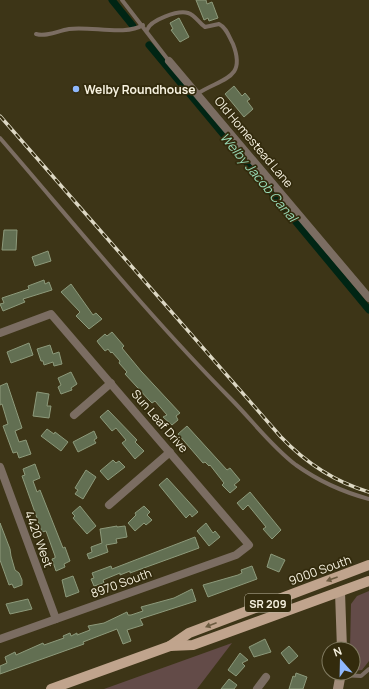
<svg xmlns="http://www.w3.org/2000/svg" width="369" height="689" font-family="Manrope,sans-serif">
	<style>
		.green { fill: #634b48 }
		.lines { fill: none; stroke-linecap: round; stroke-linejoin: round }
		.canal { stroke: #002514; stroke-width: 7 }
		.building { fill: #626f52; stroke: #8d9a7b }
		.lane { stroke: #7b6d62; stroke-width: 4 }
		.street { stroke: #7b6d62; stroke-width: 8 }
		.secondary { stroke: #a28c7a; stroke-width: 10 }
		.primary { stroke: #c0a48d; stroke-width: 10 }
		.rail-casing { stroke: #dcd7c3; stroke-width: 3.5 }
		.rail { stroke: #332b0d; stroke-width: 2; stroke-dasharray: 6; stroke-linecap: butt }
		.oneway { fill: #6b5b40 }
		.poi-dot { fill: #8fb8fd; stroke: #332b0d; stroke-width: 1.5 }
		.labels { text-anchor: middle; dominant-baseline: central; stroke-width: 3.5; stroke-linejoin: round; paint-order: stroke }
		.shield { fill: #332b0d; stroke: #bcb6a1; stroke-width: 1 }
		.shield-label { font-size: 11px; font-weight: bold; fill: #f7f2e0 }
		.poi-label { font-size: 12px; font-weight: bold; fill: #f7f2e0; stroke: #332b0d; text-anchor: start }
		.street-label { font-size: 12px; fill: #f7f2e0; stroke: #332b0d }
		.water-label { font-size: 13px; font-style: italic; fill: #98dab6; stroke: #332b0d }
	</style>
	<rect width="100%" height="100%" fill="#3d3517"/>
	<!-- green -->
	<g class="green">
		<polygon points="369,591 369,661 362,670 353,671 353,649 350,649 351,604 357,596"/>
		<polygon points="232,643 197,689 104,689"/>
	</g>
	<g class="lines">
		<!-- canal -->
		<g class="canal">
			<polyline points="112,0 133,26"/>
			<polyline points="149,45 369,310"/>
		</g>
	</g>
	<!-- building -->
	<g class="building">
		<polygon points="196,0 206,0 207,4 212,2 218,18 209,21 208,18 204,20"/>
		<polygon points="179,18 189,37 180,42 171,30 173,29 170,23"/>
		<polygon points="234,86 242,96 245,93 250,99 247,101 253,109 244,117 225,94"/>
		<polygon points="4,230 17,230 16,250 2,250"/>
		<polygon points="48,251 51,261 35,266 32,257"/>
		<polygon points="44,280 45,284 49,282 52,290 23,299 25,302 3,311 0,304 4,303 2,298 29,289 28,286"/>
		<polygon points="71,284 93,315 96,313 102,319 89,329 76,316 80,312 61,292"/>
		<polygon points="112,332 124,346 122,348 141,371 180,413 176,416 178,420 172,425 163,417 167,415 155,401 152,403 149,400 125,374 127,372 119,363 120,361 112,352 111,353 108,349 105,351 99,344 97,341 105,334 107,336"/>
		<polygon points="29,343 33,355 11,363 7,352"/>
		<polygon points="50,345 53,354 59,352 62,364 54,366 53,362 44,365 43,361 41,361 37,349"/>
		<polygon points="71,372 77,384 71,388 72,390 61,394 58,387 61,385 58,378"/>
		<polygon points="7,383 22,428 15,431 19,442 26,440 31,454 19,458 17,452 13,453 3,426 8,424 2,404 0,405 0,386"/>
		<polygon points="37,392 49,394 47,406 51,406 49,418 33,416"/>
		<polygon points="108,410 137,440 135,442 144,451 135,459 122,443 126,440 116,428 112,431 100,417"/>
		<polygon points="187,426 227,470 230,468 240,480 234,485 237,487 230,493 222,485 224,483 210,465 209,466 205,462 203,463 178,434"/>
		<polygon points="47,429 54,434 55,432 68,442 61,451 41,436"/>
		<polygon points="94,431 97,438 94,440 96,443 78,452 73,442"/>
		<polygon points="113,460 116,463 119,461 125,467 108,480 100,471"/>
		<polygon points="35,464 40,478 33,481 37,492 40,490 63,548 65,547 70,561 64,564 65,567 56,571 52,559 55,558 55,556 46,531 42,532 22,476 25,475 23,469"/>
		<polygon points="86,470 96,477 83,499 75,494 78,490 75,488"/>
		<polygon points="167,478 198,512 192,517 190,514 186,518 159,485"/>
		<polygon points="250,492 281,530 272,539 263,529 266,527 248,505 243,510 237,503"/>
		<polygon points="80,506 96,526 87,534 73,518 75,516 72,513"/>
		<polygon points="144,506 150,512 147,515 152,520 146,525 144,523 135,531 128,523 136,515 135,513"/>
		<polygon points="0,523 10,549 11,556 15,570 19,573 22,580 22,585 14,588 12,584 9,585 0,560"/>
		<polygon points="206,523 213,533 215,531 220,537 209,546 197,531"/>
		<polygon points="117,526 117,527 125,526 127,537 116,539 117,543 106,545 108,552 89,559 87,554 92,552 91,547 102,543 100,529"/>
		<polygon points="195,537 199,548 130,573 130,571 120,575 120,573 103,580 104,583 94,586 91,579 94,578 92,573 111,566 112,569"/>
		<polygon points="271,554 285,560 279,572 267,567"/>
		<polygon points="252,566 257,579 208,597 203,585 238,575 242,573 241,570"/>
		<polygon points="73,576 79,592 66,597 62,580"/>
		<polygon points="192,589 196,601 140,619 143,625 127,630 131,641 123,644 117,629 83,642 84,644 0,674 0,666 7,663 5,657 15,652 16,655 43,643 44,645 64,638 63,636 70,633 71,636 77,633 77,635 90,630 88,626 104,623 127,612 128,615 131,615 143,611 141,607 174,598"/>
		<polygon points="28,599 32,609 10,614 6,604"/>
		<polygon points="265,639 271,652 254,657 249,647"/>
		<polygon points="289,646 298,656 289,664 281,653"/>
		<polygon points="240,653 248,660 242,663 245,666 236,676 228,670"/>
		<polygon points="296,673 307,677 303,689 289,689 293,676 295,677"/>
		<polygon points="229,679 237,685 234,689 221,689"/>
	</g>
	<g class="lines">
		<!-- lane -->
		<g class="lane">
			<polyline points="122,0 169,61"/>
			<path d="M147 30C150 20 178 10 188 13 195 15 199 23 205 27L219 24C227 28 229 37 233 44 247 80 221 78 197 94"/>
			<path d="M36 34C47 37 57 31 69 29 91 26 126 36 143 25"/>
			<path d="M0 138C76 226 149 316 230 398 252 420 271 446 296 465 317 480 343 492 369 499"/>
			<polyline points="341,675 361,676 369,669"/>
		</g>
		<!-- street -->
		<g class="street">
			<polyline points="169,61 369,298"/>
			<polyline points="0,333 51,314 249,545 236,555 0,639"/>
			<polyline points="74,415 111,383"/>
			<polyline points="0,467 56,619"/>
			<polyline points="109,505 170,452"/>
			<polyline points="257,689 266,677"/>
		</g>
		<!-- secondary -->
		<g class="secondary">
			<polyline points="340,592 342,649"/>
			<polyline points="338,689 341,673"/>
		</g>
		<!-- primary -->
		<g class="primary">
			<polyline points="170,646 189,633 369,565"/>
			<polyline points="51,689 170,646 193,645 369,581"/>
		</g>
		<defs>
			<path id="rail" d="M0 116 281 437C305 462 335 482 369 492"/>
		</defs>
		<!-- rail casing -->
		<use href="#rail" class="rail-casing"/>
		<!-- rail -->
		<use href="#rail" class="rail"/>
	</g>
	<!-- one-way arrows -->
	<defs><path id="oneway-solid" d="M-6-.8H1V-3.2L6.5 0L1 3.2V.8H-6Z"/></defs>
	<g class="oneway">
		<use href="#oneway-solid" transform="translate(332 579) rotate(160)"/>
		<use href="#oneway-solid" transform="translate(211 625) rotate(159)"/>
	</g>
	<!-- markers -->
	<circle class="poi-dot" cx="76" cy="89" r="4"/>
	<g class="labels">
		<!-- shield labels -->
		<rect class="shield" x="245" y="594" width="46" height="18" rx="3"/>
		<g class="shield-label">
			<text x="268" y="603">SR 209</text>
		</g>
		<!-- poi labels -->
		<g class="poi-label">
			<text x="84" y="89">Welby Roundhouse</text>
		</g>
		<!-- street labels -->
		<g class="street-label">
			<text transform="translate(254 142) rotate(50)">Old Homestead Lane</text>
			<text transform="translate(160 421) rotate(49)">Sun Leaf Drive</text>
			<text transform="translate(39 539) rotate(70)">4420 West</text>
			<text transform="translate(320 570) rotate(-20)">9000 South</text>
			<text transform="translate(121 583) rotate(-20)">8970 South</text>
		</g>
		<!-- water labels -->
		<g class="water-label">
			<text transform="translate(259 177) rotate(50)">Welby Jacob Canal</text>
		</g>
	</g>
	<!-- north arrow -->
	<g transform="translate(341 661) rotate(340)"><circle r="19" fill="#332b0d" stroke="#817b61"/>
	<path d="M0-3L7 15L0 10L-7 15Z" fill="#8fb8fd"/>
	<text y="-6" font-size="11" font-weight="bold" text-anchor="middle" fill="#f7f2e0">N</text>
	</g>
</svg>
